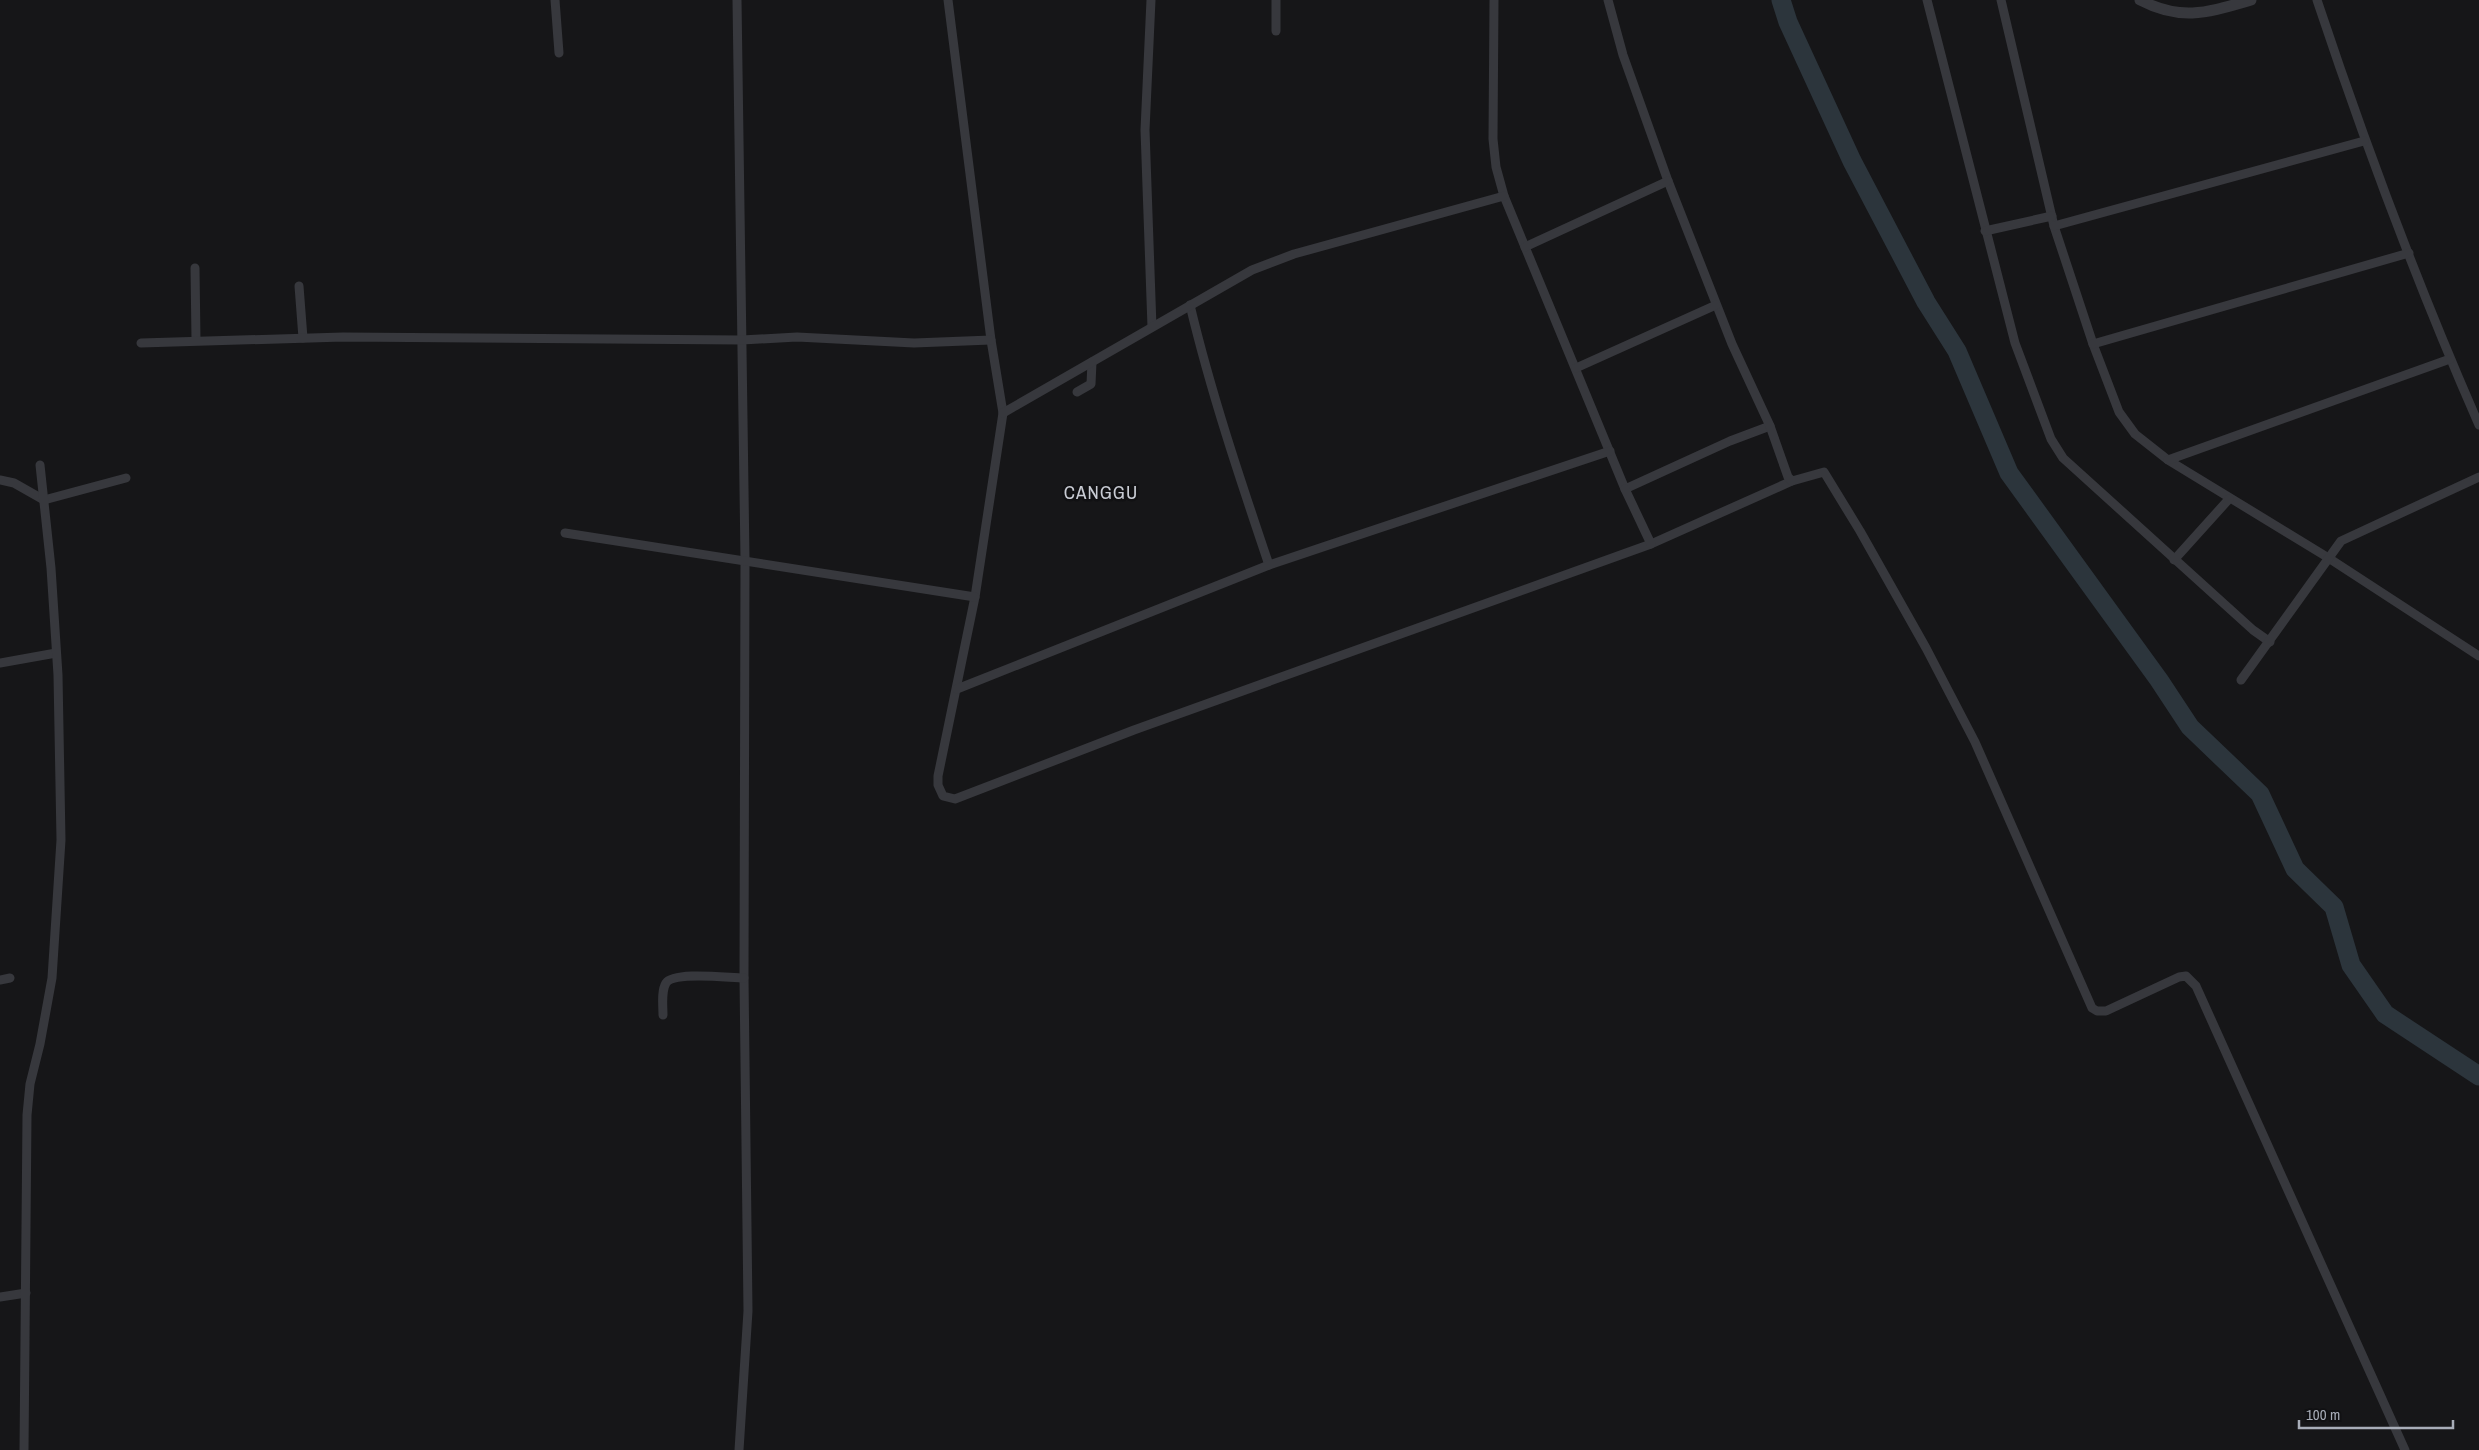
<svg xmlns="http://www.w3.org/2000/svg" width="2479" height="1450" font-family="'Archivo Narrow',sans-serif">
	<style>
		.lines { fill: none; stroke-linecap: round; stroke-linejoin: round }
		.river { stroke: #2c353c; stroke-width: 19 }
		.minor { stroke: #37383d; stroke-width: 9 }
		.tertiary { stroke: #37383d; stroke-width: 11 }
		.labels { text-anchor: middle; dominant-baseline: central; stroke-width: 5; stroke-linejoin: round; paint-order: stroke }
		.quarter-label { font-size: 19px; letter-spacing: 1px; fill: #c9ccd4; stroke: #111113 }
	</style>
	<rect width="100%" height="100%" fill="#161618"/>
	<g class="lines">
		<!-- river -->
		<polyline class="river" points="1781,0 1788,22 1852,161 1926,302 1957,351 2009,473 2159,680 2190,727 2260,794 2295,869 2334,907 2351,965 2385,1014 2479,1076"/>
		<!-- minor -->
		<g class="minor">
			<polyline points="555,0 559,53"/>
			<polyline points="737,0 745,559 744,978 748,1311 739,1450"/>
			<polyline points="948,0 991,340 1003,413 975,597 938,776 938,785 943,796 955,799 1134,730 1651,544 1792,481"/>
			<polyline points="1151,0 1145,130 1152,327"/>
			<polyline points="1494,0 1493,139 1496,167 1504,196 1625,489 1730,441 1770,426"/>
			<polyline points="1608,0 1623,55 1668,181 1732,344 1770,426 1788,477 1792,481 1824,472 1860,531 1926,648 1975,742 2092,1008 2097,1011 2106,1011 2179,977 2186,976 2196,986 2405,1450"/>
			<polyline points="1927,0 2015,343 2051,439 2063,458 2253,630 2270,642"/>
			<polyline points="2001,0 2054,226 2093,344 2119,412 2135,434 2168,460 2327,557 2479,656"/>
			<path d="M2317 0C2365 144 2418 286 2479 425"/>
			<polyline points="1276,31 1276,0"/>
			<polyline points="2054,226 2364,141"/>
			<polyline points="1985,231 2052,216"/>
			<polyline points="1525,247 1668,181"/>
			<polyline points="195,268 196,340"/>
			<polyline points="299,286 303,338"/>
			<path d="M1190 305C1211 393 1240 479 1269 565"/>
			<polyline points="141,343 343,337 742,340 797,337 914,343 991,340"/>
			<polyline points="2093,344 2409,253"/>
			<polyline points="1576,368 1716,305"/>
			<polyline points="1077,392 1091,384 1092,362"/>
			<polyline points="1003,413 1252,270 1294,254 1504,196"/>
			<polyline points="2168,460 2450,359"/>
			<polyline points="0,480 14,483 44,500 126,478"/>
			<polyline points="1625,489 1651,544"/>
			<polyline points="565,533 975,597"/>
			<polyline points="2174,560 2229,499"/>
			<polyline points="0,663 56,653"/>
			<polyline points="2241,680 2341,541 2479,477"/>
			<polyline points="957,689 1269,565 1610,451"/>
			<polyline points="0,980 10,978"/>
			<path d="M663 1015C663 1006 661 991 666 983 674 971 729 978 744 978"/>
			<polyline points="0,1297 26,1293"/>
			<polyline points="24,1450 27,1115 30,1084 40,1044 52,978 61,840 58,675 51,568 40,465"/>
		</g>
		<!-- tertiary -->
		<path class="tertiary" d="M2140 0C2182 22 2209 12 2251 0"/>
	</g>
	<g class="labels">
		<!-- quarter labels -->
		<g class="quarter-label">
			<text x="1101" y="492">CANGGU</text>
		</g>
	</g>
	<!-- scale -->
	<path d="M2299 1420v8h154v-8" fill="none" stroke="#a8adb8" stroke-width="2.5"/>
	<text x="2306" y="1420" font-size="15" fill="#a8adb8" stroke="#111113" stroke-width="4" paint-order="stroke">100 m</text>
</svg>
